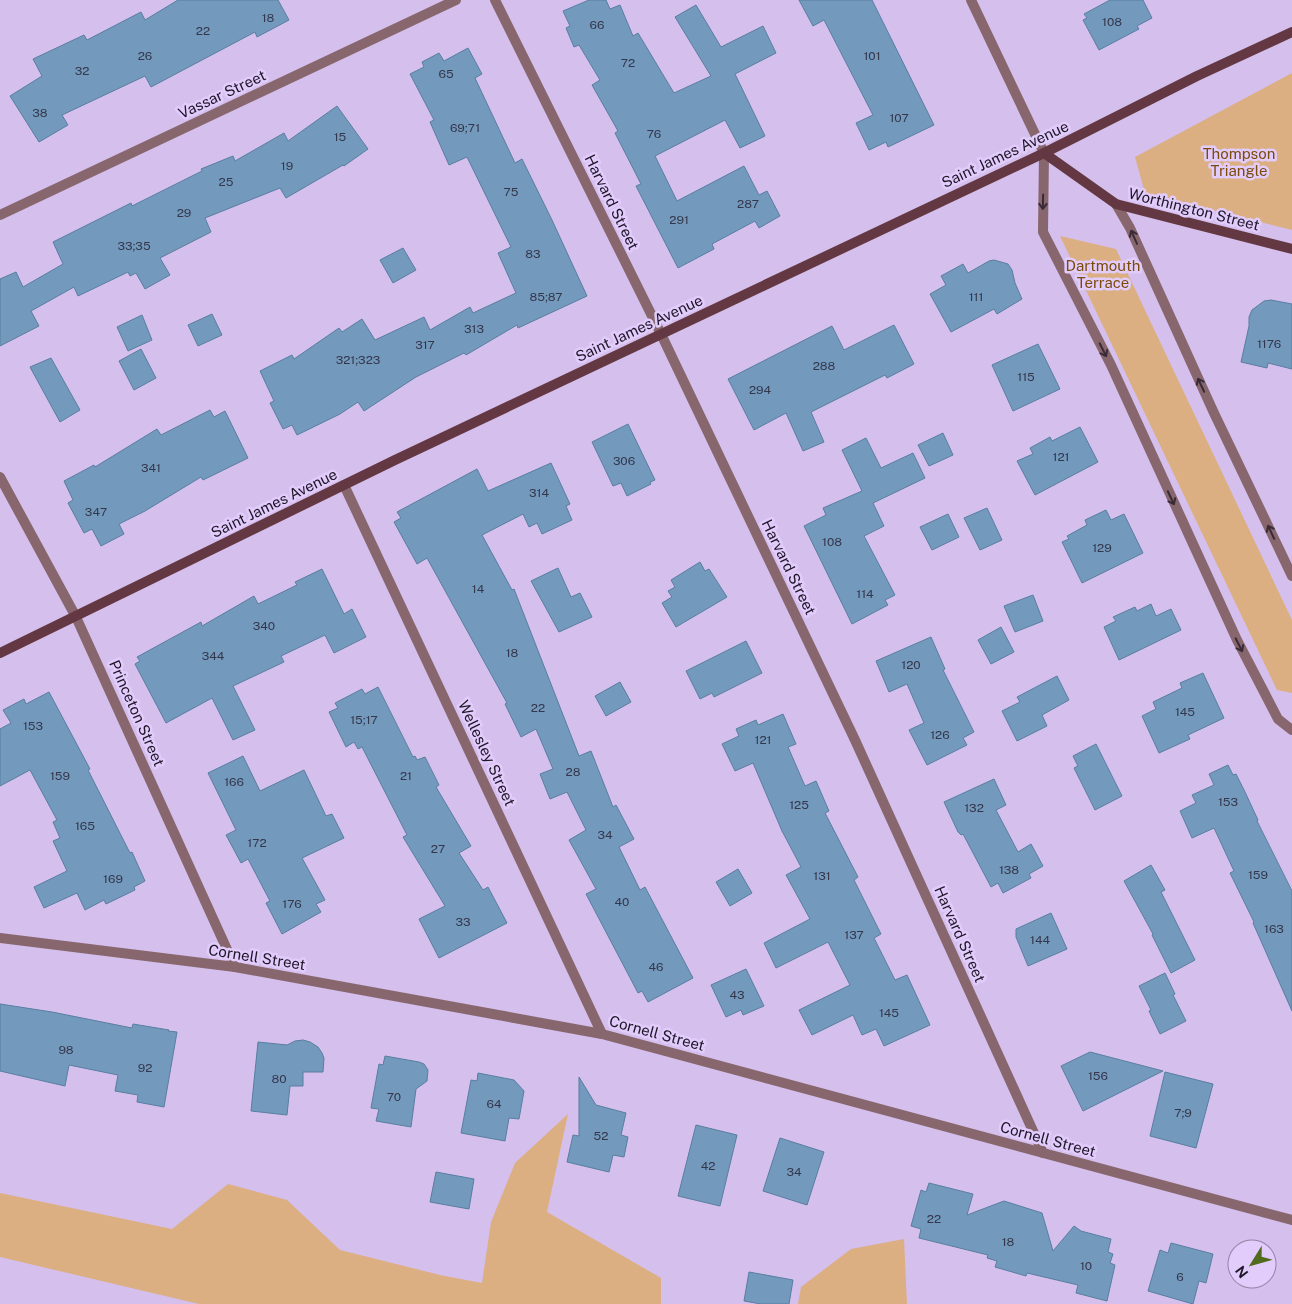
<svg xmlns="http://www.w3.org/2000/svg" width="1292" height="1304" font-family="'Public Sans',sans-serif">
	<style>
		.green { fill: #dbaf82 }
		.building { fill: #7399bd; stroke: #587ea0 }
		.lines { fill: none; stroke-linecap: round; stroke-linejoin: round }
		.street { stroke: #87676d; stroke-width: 10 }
		.secondary { stroke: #643842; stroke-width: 10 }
		.oneway { stroke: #392a38 }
		.labels { text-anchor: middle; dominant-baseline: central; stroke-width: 5; stroke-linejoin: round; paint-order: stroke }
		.number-label { font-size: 12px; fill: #34374c }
		.street-label { font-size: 15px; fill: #1f1627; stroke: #e2ccfb }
		.park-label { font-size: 15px; fill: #7c4b09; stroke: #e2ccfb }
	</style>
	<rect width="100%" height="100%" fill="#d5bfed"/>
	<!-- green -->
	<g class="green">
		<polygon points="1292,73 1292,230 1145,193 1135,157"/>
		<polygon points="1060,236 1116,249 1292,620 1292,693 1277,690"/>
		<polygon points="568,1114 547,1212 661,1278 661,1304 199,1304 0,1257 0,1193 172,1229 228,1184 287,1200 340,1250 440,1275 482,1283 491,1222 515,1163"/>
		<polygon points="904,1239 907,1304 798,1304 801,1287 851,1249"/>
	</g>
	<!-- building -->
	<g class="building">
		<polygon points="178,0 278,0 289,20 257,37 255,32 151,87 145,76 62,115 68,125 39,142 10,96 42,76 33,59 84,35 87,40 141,12 145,20"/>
		<polygon points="589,0 606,0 610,9 620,5 633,36 638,33 674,93 711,76 675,17 696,5 721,47 763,26 776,53 735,74 765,136 740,148 725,120 655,156 677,201 744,166 759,195 767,191 780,216 759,228 755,221 712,244 714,249 678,268 636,186 641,184 615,133 618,131 592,85 600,80 579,45 574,47 566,28 570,26 563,11"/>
		<polygon points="799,0 872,0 934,125 888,147 886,142 869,150 856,123 873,115 824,20 813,26"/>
		<polygon points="1110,0 1143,0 1152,18 1137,26 1139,29 1099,50 1083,20 1087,18 1084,14"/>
		<polygon points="468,48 482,74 475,78 515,163 522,159 552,220 587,296 518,328 517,325 466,355 464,353 416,377 364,411 358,402 340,414 297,435 292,425 283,429 270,403 274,401 260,371 292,355 294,359 339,328 342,332 362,319 375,340 424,317 430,330 470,307 473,313 516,293 498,253 511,247 467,157 449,165 430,122 434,120 410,74 424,67 422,62 439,53 444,61"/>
		<polygon points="337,106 368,149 344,166 343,165 286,198 280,188 205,218 211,232 160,258 170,275 145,289 136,273 130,276 128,272 78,296 74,287 31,311 39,326 0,346 0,279 16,272 23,287 63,264 53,242 131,203 132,206 202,171 201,169 233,156 235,161 284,133 288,141"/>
		<polygon points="403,248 416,270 393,283 380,260"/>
		<polygon points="994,260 1008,264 1012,270 1015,283 1022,299 997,314 994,309 951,332 930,294 946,285 941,276 963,264 968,273 989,261"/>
		<polygon points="1271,300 1292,304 1292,369 1268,363 1267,368 1241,362 1249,326 1249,317 1252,310 1264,301"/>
		<polygon points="212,314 222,335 198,346 188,325"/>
		<polygon points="142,315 152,340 128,351 117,327"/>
		<polygon points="894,325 914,364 887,378 885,375 811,412 824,442 803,451 786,413 754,430 728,379 832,326 844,350"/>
		<polygon points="1038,344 1060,389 1013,411 992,365"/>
		<polygon points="141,349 156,378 134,390 119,361"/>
		<polygon points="51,358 80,410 60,422 30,367"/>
		<polygon points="210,410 214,417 225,411 248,458 203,480 201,477 145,511 119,524 124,534 101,546 92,529 84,533 68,503 73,500 64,481 94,465 95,467 157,429 161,435"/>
		<polygon points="628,424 655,480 650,482 651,484 627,496 621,483 613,486 592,442"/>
		<polygon points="1080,427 1098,462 1035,495 1017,461 1033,454 1030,448 1050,437 1052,441"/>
		<polygon points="943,433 953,455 929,466 918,445"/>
		<polygon points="866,438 881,468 913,453 925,478 873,503 884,526 864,536 895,595 885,600 888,605 852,624 804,526 826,515 823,508 862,491 842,450"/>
		<polygon points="551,463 570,504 566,506 572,520 542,534 537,523 529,527 523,514 482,535 512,590 514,589 579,756 591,751 613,807 616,805 634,839 619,847 640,890 645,887 693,978 648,1002 642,991 638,993 586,894 596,889 569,840 586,830 567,792 550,799 540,774 553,769 536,729 521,737 505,704 507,703 427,558 417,564 394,522 401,518 397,512 477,469 488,491"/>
		<polygon points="987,508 1002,540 980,550 964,518"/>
		<polygon points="1106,510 1111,520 1124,514 1143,553 1082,583 1062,542 1069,539 1067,536 1087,525 1085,520"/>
		<polygon points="948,514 959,537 932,550 920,527"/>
		<polygon points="700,562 705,571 709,569 727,597 676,627 662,603 672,597 668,591 675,587 671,580"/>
		<polygon points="558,568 571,597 580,593 592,617 559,632 531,581"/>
		<polygon points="322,569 344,614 352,609 366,637 334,653 325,635 281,656 284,662 233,686 255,730 233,740 212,698 166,723 135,664 140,661 137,657 201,622 202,626 254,596 258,604 297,585 295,582"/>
		<polygon points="1033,595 1043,621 1015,632 1004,606"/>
		<polygon points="1151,604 1156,616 1171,609 1181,630 1119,660 1104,627 1116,621 1113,617 1135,607 1137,611"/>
		<polygon points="1001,627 1014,652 991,664 978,640"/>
		<polygon points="931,637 945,669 943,670 974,732 963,738 967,745 927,765 909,730 924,723 907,684 889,692 876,661"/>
		<polygon points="746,641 762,673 714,697 712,693 700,699 686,671"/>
		<polygon points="1203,673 1224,718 1188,735 1190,739 1159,753 1142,716 1156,709 1153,702 1182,688 1180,683"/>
		<polygon points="1057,676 1069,700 1042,715 1047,726 1017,741 1002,711 1020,702 1017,697"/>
		<polygon points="620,682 631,702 606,716 595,696"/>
		<polygon points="378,687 413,757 415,756 417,760 425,757 439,785 436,787 471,846 459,853 483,890 488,887 507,923 439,958 419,919 445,906 403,837 407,835 362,747 358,749 354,742 346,747 329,712 338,708 335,703 362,689 365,694"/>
		<polygon points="49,692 90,769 88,770 130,853 132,852 145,881 134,887 135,890 106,904 104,900 85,910 77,893 44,908 34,887 67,871 53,841 60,838 53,822 57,820 30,770 0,786 0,729 11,723 3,710 24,699 26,704"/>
		<polygon points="783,714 796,744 788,747 805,786 816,781 829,811 825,813 858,877 854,880 881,934 874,938 895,980 907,975 930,1025 884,1046 876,1029 862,1035 853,1015 812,1035 799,1010 850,985 828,942 776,968 764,943 810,919 786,875 801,867 782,831 753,763 735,771 722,744 739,736 736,729 756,720 758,725"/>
		<polygon points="1096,744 1122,796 1095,810 1074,768 1078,766 1073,756"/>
		<polygon points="243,756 260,791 304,770 326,816 332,814 344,838 302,858 325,900 316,904 321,912 282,934 266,903 270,901 248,859 241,863 226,835 236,830 208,773"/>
		<polygon points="1228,765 1233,775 1236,774 1245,792 1258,820 1257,821 1292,891 1292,1011 1253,923 1254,922 1230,873 1234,871 1214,828 1192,838 1180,811 1196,803 1192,795 1214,785 1209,774"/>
		<polygon points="994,779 1006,805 996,810 1018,852 1031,844 1043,866 1029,874 1031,878 1003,893 998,883 991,887 963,834 961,835 958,832 944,802"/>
		<polygon points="1151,865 1165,890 1161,892 1195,960 1171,973 1152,935 1153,934 1124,881"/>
		<polygon points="738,869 752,893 730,906 716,882"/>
		<polygon points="1051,913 1067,949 1028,966 1016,937 1016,929"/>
		<polygon points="746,969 764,1006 743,1015 741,1010 726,1017 711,985"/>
		<polygon points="1165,973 1175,994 1173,995 1186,1021 1160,1034 1149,1011 1151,1010 1139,986"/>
		<polygon points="0,1004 52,1012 132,1028 133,1024 169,1030 168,1031 177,1032 164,1107 137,1102 138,1095 115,1091 118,1075 69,1065 65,1086 0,1071"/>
		<polygon points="303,1040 310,1042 318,1047 322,1053 324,1058 323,1072 303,1072 303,1086 290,1086 287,1115 251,1111 258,1042 287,1045 295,1041"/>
		<polygon points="1090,1052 1163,1071 1083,1111 1061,1066"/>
		<polygon points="385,1056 419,1062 424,1064 428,1070 427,1081 416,1089 411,1127 376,1121 379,1109 371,1108 379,1064 383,1065"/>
		<polygon points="1165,1072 1213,1084 1196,1148 1150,1136"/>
		<polygon points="478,1073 514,1080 524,1091 519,1119 509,1118 505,1141 461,1133 471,1080 477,1081"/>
		<polygon points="579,1077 596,1105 626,1113 621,1135 628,1137 624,1157 613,1155 609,1172 567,1162 573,1135 579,1136"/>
		<polygon points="696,1125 737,1135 720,1206 678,1196"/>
		<polygon points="780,1138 824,1152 807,1205 763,1191"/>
		<polygon points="436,1172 474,1179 469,1209 430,1202"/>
		<polygon points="929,1183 973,1194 967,1215 1004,1201 1042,1213 1053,1251 1074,1226 1081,1231 1111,1239 1108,1252 1113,1254 1110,1263 1115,1265 1107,1301 1076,1293 1078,1285 1027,1273 1026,1276 995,1267 997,1261 987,1258 988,1255 919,1238 921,1229 911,1226 921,1190 926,1192"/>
		<polygon points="1171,1243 1213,1254 1206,1283 1199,1281 1193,1304 1148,1291 1160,1250 1168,1253"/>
		<polygon points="749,1272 793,1280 789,1304 761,1304 744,1301"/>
	</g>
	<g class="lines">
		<!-- street -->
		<g class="street">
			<polyline points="495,0 661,334 855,740 1043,1153"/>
			<polyline points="971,0 1044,153 1043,232 1111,365 1237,640 1278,719 1292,730"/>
			<polyline points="1116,204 1130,228 1214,413 1292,576"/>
			<polyline points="0,215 456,0"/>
			<polyline points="0,477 76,617 235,967"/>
			<polyline points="344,485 602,1034"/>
			<polyline points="0,938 235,967 602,1034 1292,1220"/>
		</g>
		<!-- secondary -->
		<g class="secondary">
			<polyline points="1044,153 1116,204 1292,249"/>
			<polyline points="0,653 395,460 1044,153 1197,76 1292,32"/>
		</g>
	</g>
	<!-- one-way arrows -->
	<defs><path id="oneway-shaft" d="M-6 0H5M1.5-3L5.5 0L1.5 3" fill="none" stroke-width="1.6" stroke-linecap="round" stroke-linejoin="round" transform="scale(1.25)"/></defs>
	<g class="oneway">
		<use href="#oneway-shaft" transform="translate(1043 202) rotate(91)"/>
		<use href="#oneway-shaft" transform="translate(1134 237) rotate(-114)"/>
		<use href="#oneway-shaft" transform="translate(1103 350) rotate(63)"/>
		<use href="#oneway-shaft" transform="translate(1201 385) rotate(-115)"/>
		<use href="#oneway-shaft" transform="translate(1171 498) rotate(65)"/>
		<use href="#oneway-shaft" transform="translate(1271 532) rotate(-115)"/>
		<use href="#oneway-shaft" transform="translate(1239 645) rotate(63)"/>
	</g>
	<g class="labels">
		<!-- number labels -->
		<g class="number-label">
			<text x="268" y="18">18</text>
			<text x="1112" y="22">108</text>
			<text x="597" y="25">66</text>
			<text x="203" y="31">22</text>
			<text x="145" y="56">26</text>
			<text x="872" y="56">101</text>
			<text x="628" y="63">72</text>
			<text x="82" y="71">32</text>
			<text x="446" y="74">65</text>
			<text x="40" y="113">38</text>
			<text x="899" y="118">107</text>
			<text x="465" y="128">69;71</text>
			<text x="654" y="134">76</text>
			<text x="340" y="137">15</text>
			<text x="287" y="166">19</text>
			<text x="226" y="182">25</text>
			<text x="511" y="192">75</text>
			<text x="748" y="204">287</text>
			<text x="184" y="213">29</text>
			<text x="679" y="220">291</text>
			<text x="134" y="246">33;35</text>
			<text x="533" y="254">83</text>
			<text x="546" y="297">85;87</text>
			<text x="976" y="297">111</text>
			<text x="474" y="329">313</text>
			<text x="1269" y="344">1176</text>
			<text x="425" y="345">317</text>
			<text x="358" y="360">321;323</text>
			<text x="824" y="366">288</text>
			<text x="1026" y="377">115</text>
			<text x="760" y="390">294</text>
			<text x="1061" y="457">121</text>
			<text x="624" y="461">306</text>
			<text x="151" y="468">341</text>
			<text x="539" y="493">314</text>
			<text x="96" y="512">347</text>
			<text x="832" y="542">108</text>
			<text x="1102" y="548">129</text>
			<text x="478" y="589">14</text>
			<text x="865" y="594">114</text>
			<text x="264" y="626">340</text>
			<text x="512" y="653">18</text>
			<text x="213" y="656">344</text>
			<text x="911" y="665">120</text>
			<text x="538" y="708">22</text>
			<text x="1185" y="712">145</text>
			<text x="364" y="720">15;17</text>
			<text x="33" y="726">153</text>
			<text x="940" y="735">126</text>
			<text x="763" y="740">121</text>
			<text x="573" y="772">28</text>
			<text x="60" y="776">159</text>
			<text x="406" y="776">21</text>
			<text x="234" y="782">166</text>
			<text x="1228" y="802">153</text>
			<text x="799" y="805">125</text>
			<text x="974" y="808">132</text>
			<text x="85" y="826">165</text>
			<text x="605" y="835">34</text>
			<text x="257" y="843">172</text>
			<text x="438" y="849">27</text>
			<text x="1009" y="870">138</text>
			<text x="1258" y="875">159</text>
			<text x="822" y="876">131</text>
			<text x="113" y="879">169</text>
			<text x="622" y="902">40</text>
			<text x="292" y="904">176</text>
			<text x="463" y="922">33</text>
			<text x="1274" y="929">163</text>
			<text x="854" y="935">137</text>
			<text x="1040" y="940">144</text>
			<text x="656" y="967">46</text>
			<text x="737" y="995">43</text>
			<text x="889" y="1013">145</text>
			<text x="66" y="1050">98</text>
			<text x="145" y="1068">92</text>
			<text x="1098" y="1076">156</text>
			<text x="279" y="1079">80</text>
			<text x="394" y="1097">70</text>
			<text x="494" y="1104">64</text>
			<text x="1183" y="1113">7;9</text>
			<text x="601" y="1136">52</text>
			<text x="708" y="1166">42</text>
			<text x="794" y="1172">34</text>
			<text x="934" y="1219">22</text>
			<text x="1008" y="1242">18</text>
			<text x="1086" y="1266">10</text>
			<text x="1180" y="1277">6</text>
		</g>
		<!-- street labels -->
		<g class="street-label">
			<text transform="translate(222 94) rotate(-25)">Vassar Street</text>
			<text transform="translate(1005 154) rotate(-25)">Saint James Avenue</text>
			<text transform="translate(612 202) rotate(64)">Harvard Street</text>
			<text transform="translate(1194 209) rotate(14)">Worthington Street</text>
			<text transform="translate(639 328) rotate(-25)">Saint James Avenue</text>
			<text transform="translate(274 503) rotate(-26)">Saint James Avenue</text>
			<text transform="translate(789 567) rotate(64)">Harvard Street</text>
			<text transform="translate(137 713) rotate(66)">Princeton Street</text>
			<text transform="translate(487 753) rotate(65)">Wellesley Street</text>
			<text transform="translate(960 934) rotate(66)">Harvard Street</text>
			<text transform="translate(257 957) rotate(9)">Cornell Street</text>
			<text transform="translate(657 1033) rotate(15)">Cornell Street</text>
			<text transform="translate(1048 1139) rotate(15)">Cornell Street</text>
		</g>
		<!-- park labels -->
		<g class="park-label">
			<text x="1239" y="153">Thompson<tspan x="1239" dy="17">Triangle</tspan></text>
			<text x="1103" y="265">Dartmouth<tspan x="1103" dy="17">Terrace</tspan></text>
		</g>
	</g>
	<!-- north arrow -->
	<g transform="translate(1252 1264) rotate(233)"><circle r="24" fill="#e2ccfb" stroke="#9483a6"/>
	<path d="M0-4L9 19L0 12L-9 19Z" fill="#506b1d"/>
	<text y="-8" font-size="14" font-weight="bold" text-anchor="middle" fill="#1f1627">N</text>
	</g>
</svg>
